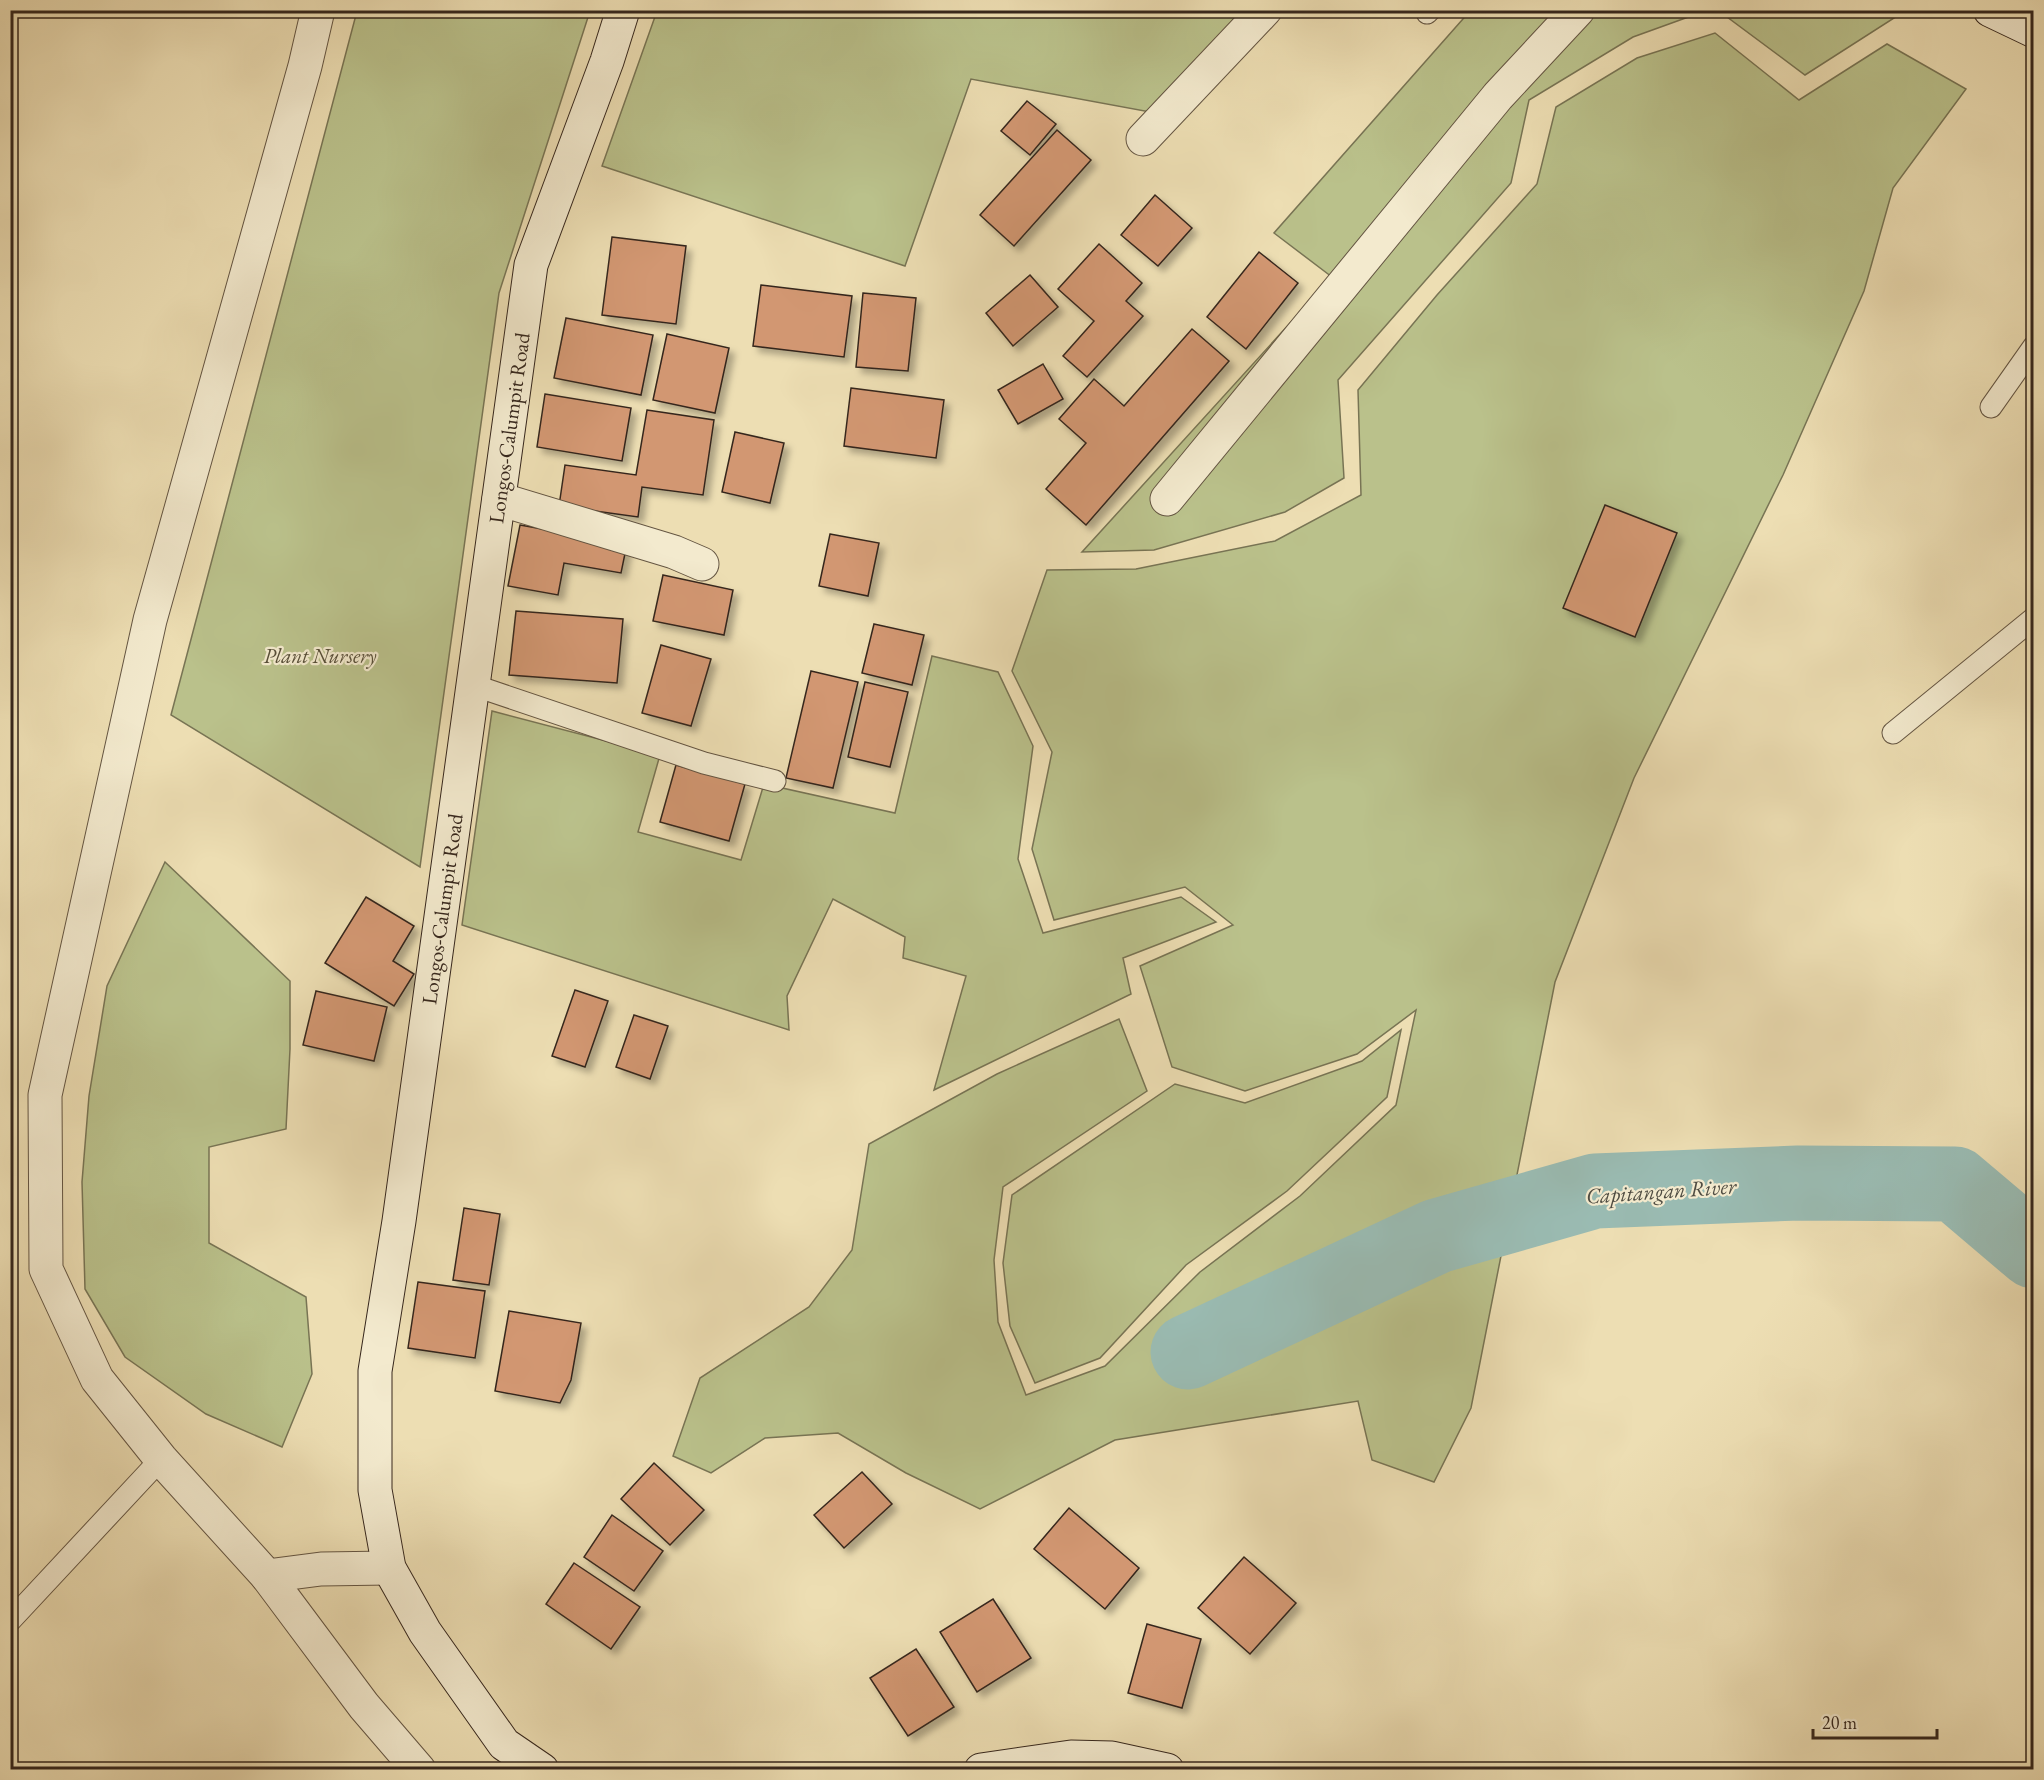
<svg xmlns="http://www.w3.org/2000/svg" width="2044" height="1780" font-family="'EB Garamond',serif">
	<style>
		.green { fill: #bac18b; stroke: #787454; stroke-width: 1.5 }
		.lines { fill: none; stroke-linecap: round; stroke-linejoin: round }
		.river { stroke: #9abbb2; stroke-width: 75 }
		.building { fill: #d29772; stroke: #36271d; stroke-width: 1.5; filter: url(#shadow) }
		.lane-casing { stroke: #645542; stroke-width: 23 }
		.street-casing { stroke: #645542; stroke-width: 35 }
		.secondary-casing { stroke: #36271d; stroke-width: 35 }
		.lane { stroke: #f3eace; stroke-width: 21 }
		.street { stroke: #f3eace; stroke-width: 33 }
		.secondary { stroke: #f3eace; stroke-width: 33 }
		.labels { text-anchor: middle; dominant-baseline: central; stroke-width: 4.5; stroke-linejoin: round; paint-order: stroke }
		.street-label { font-size: 21px; fill: #36271d; stroke: #f3eace }
		.park-label { font-size: 21px; font-style: italic; fill: #574e38; stroke: #f3eace }
		.water-label { font-size: 22px; font-style: italic; fill: #4f4c42; stroke: #f3eace }
	</style>
	<defs>
		<filter id="shadow"><feDropShadow dx="5.5" dy="5.5" stdDeviation="3" flood-color="#0004"/></filter>
	</defs>
	<rect width="100%" height="100%" fill="#eddeb3"/>
	<filter id="stains"><feTurbulence type="fractalNoise" baseFrequency=".00333" numOctaves="4"/><feColorMatrix values="0 0 0 0 .2 0 0 0 0 .09 0 0 0 0 .02 0 0 0 .5 -.17"/></filter>
	<radialGradient id="worn" r=".72"><stop offset=".6" stop-color="#630" stop-opacity="0"/><stop offset="1" stop-color="#630" stop-opacity=".3"/></radialGradient>
	<!-- green -->
	<g class="green">
		<polygon points="357,11 590,11 499,293 420,867 171,715"/>
		<polygon points="657,11 1243,11 1150,112 971,79 905,266 602,166"/>
		<polygon points="1470,11 1705,11 1633,37 1529,100 1511,183 1338,380 1344,478 1285,512 1154,550 1082,552 1332,277 1274,233"/>
		<polygon points="1719,11 1905,11 1805,75"/>
		<polygon points="1715,33 1799,100 1887,44 1966,89 1893,188 1864,291 1783,475 1634,778 1555,982 1471,1408 1434,1482 1372,1460 1358,1401 1115,1440 980,1509 906,1473 838,1433 765,1438 711,1473 673,1456 700,1378 809,1307 852,1250 869,1144 997,1074 1119,1019 1147,1091 1003,1187 994,1260 998,1322 1026,1395 1105,1366 1200,1272 1300,1196 1396,1105 1416,1010 1357,1054 1245,1091 1172,1067 1140,966 1233,925 1185,887 1054,920 1032,849 1052,752 1012,671 1047,570 1136,569 1275,541 1361,495 1358,390 1437,295 1537,184 1556,107 1637,58"/>
		<polygon points="932,656 998,672 1033,746 1018,859 1043,933 1181,897 1216,922 1123,958 1131,994 934,1090 966,976 903,958 905,937 833,899 787,996 789,1030 462,925 492,711 660,755 638,832 741,860 764,784 895,813"/>
		<polygon points="165,862 290,981 290,1049 286,1129 209,1147 209,1243 306,1297 312,1374 282,1447 206,1414 125,1357 85,1289 82,1182 89,1096 107,986"/>
		<polygon points="1401,1030 1387,1097 1287,1191 1186,1265 1100,1358 1035,1383 1010,1326 1003,1263 1012,1195 1175,1084 1245,1103 1362,1061"/>
	</g>
	<g class="lines">
		<!-- river -->
		<polyline class="river" points="1188,1352 1437,1236 1595,1191 1798,1183 1955,1184 2034,1251"/>
	</g>
	<!-- building -->
	<g class="building">
		<polygon points="1027,101 1056,124 1030,155 1001,131"/>
		<polygon points="1057,130 1091,160 1014,246 980,215"/>
		<polygon points="1155,195 1192,228 1158,266 1121,235"/>
		<polygon points="612,237 686,246 676,324 602,315"/>
		<polygon points="1099,244 1142,283 1126,301 1143,316 1087,377 1063,356 1094,321 1058,289"/>
		<polygon points="1259,252 1298,283 1246,349 1207,317"/>
		<polygon points="1030,275 1058,307 1013,346 986,313"/>
		<polygon points="761,285 852,296 844,357 753,346"/>
		<polygon points="863,293 916,298 908,371 856,367"/>
		<polygon points="566,318 653,335 641,395 554,378"/>
		<polygon points="1192,329 1229,361 1086,525 1046,489 1086,443 1059,419 1094,379 1124,406"/>
		<polygon points="667,334 729,348 715,413 653,400"/>
		<polygon points="1043,364 1063,399 1018,424 998,390"/>
		<polygon points="851,388 944,400 936,458 844,446"/>
		<polygon points="545,394 631,408 622,461 537,447"/>
		<polygon points="647,410 714,420 703,495 642,487 638,517 559,506 565,465 636,475"/>
		<polygon points="735,432 784,443 770,503 722,492"/>
		<polygon points="1605,505 1677,533 1635,637 1563,608"/>
		<polygon points="520,525 627,544 621,573 564,563 558,595 508,586"/>
		<polygon points="830,534 879,543 868,596 819,586"/>
		<polygon points="663,575 733,590 724,635 653,621"/>
		<polygon points="516,611 623,619 617,683 509,675"/>
		<polygon points="874,624 924,635 912,685 862,673"/>
		<polygon points="661,645 711,659 691,726 642,713"/>
		<polygon points="811,671 858,682 833,788 786,778"/>
		<polygon points="865,682 908,692 890,767 848,757"/>
		<polygon points="676,765 745,784 729,841 660,822"/>
		<polygon points="366,897 414,926 393,961 414,974 394,1006 325,963"/>
		<polygon points="575,990 608,1001 585,1067 552,1056"/>
		<polygon points="316,991 387,1007 374,1061 303,1045"/>
		<polygon points="634,1015 668,1026 650,1079 616,1067"/>
		<polygon points="464,1208 500,1214 489,1285 453,1280"/>
		<polygon points="418,1282 485,1291 475,1358 408,1348"/>
		<polygon points="509,1311 581,1323 571,1380 560,1403 495,1391"/>
		<polygon points="654,1463 704,1510 670,1545 621,1499"/>
		<polygon points="862,1472 892,1504 844,1548 814,1515"/>
		<polygon points="1069,1508 1139,1568 1105,1609 1034,1549"/>
		<polygon points="612,1515 663,1551 634,1591 584,1557"/>
		<polygon points="1244,1557 1296,1603 1250,1654 1198,1608"/>
		<polygon points="574,1563 640,1607 611,1649 546,1604"/>
		<polygon points="993,1599 1031,1658 977,1692 940,1632"/>
		<polygon points="1147,1624 1201,1639 1182,1708 1128,1693"/>
		<polygon points="916,1649 954,1707 908,1736 870,1678"/>
	</g>
	<g class="lines">
		<defs>
			<g id="lane">
				<polyline points="1427,13 1430,10"/>
				<polyline points="1991,407 2034,346"/>
				<polyline points="473,685 704,763 775,781"/>
				<polyline points="1893,733 2034,618"/>
				<polyline points="10,1621 161,1459"/>
			</g>
			<g id="street">
				<polyline points="318,10 305,66 150,620 45,1095 46,1269 97,1379 161,1459 267,1576 321,1569 389,1568"/>
				<polyline points="1143,139 1265,10"/>
				<polyline points="499,499 674,552 702,564"/>
				<polyline points="1167,499 1498,96 1578,10"/>
				<polyline points="267,1576 364,1706 419,1770"/>
			</g>
			<g id="secondary">
				<polyline points="1990,10 2034,31"/>
				<polyline points="542,1770 504,1744 425,1632 389,1568 375,1490 375,1371 399,1221 531,265 607,61 623,10"/>
				<polyline points="981,1770 1071,1757 1112,1758 1167,1770"/>
			</g>
		</defs>
		<!-- lane casing -->
		<use href="#lane" class="lane-casing"/>
		<!-- street casing -->
		<use href="#street" class="street-casing"/>
		<!-- secondary casing -->
		<use href="#secondary" class="secondary-casing"/>
		<!-- lane -->
		<use href="#lane" class="lane"/>
		<!-- street -->
		<use href="#street" class="street"/>
		<!-- secondary -->
		<use href="#secondary" class="secondary"/>
	</g>
	<g class="labels">
		<!-- street labels -->
		<g class="street-label">
			<text transform="translate(509 428) rotate(-82)">Longos-Calumpit Road</text>
			<text transform="translate(442 909) rotate(-82)">Longos-Calumpit Road</text>
		</g>
		<!-- park labels -->
		<g class="park-label">
			<text x="320" y="655">Plant Nursery</text>
		</g>
		<!-- water labels -->
		<g class="water-label">
			<text transform="translate(1661 1191) rotate(-4)">Capitangan River</text>
		</g>
	</g>
	<!-- margin -->
	<rect width="2044" height="1780" fill="none" stroke="#eddeb3" stroke-width="36"/>
	<rect x="12" y="12" width="2020" height="1756" fill="none" stroke="#36271d" stroke-width="3"/>
	<rect x="18" y="18" width="2008" height="1744" fill="none" stroke="#36271d" stroke-width="1.5"/>
	<!-- scale -->
	<path d="M1813 1729v9h124v-9" fill="none" stroke="#36271d" stroke-width="3"/>
	<text x="1822" y="1729" font-size="18" fill="#36271d" stroke="#f3eace" stroke-width="4.5" paint-order="stroke">20 m</text>
	<rect width="100%" height="100%" filter="url(#stains)"/>
	<rect width="100%" height="100%" fill="url(#worn)"/>
</svg>
